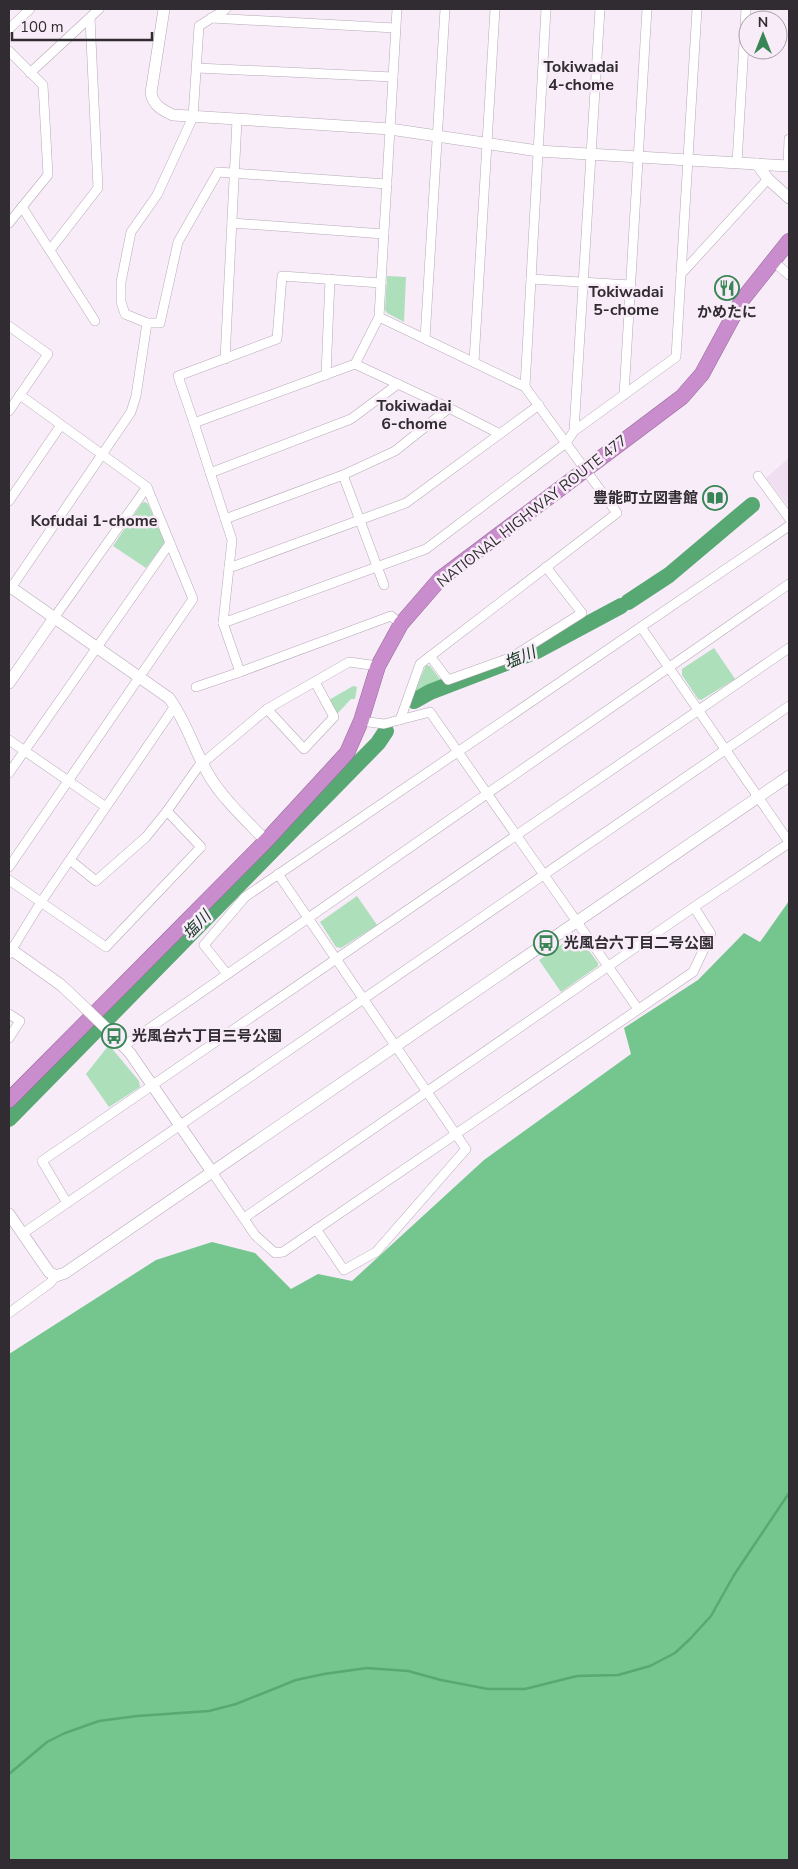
<svg xmlns="http://www.w3.org/2000/svg" width="798" height="1869" font-family="'Nunito Sans','Noto Sans JP',sans-serif">
	<style>
		.built { fill: #f0dff1 }
		.green { fill: #addfbb }
		.forest { fill: #74c58e }
		.lines { fill: none; stroke-linecap: round; stroke-linejoin: round }
		.stream { stroke: #58a873; stroke-width: 2.5 }
		.river { stroke: #58a873; stroke-width: 16 }
		.street-casing { stroke: #b5aab6; stroke-width: 10 }
		.secondary-casing { stroke: #b5aab6; stroke-width: 12 }
		.highway-casing { stroke: #946b96; stroke-width: 16 }
		.street { stroke: #fff; stroke-width: 9 }
		.secondary { stroke: #fff; stroke-width: 11 }
		.highway { stroke: #c98dcd; stroke-width: 15 }
		.secondary-bridge-casing { stroke: #b5aab6; stroke-width: 12; stroke-linecap: butt }
		.secondary-bridge { stroke: #fff; stroke-width: 11 }
		.labels { text-anchor: middle; dominant-baseline: central; stroke-width: 5; stroke-linejoin: round; paint-order: stroke }
		.poi-label { font-size: 15px; font-weight: bold; fill: #312c31; stroke: #f7ecf8; text-anchor: start }
		.street-label { font-size: 15px; fill: #312c31; stroke: #f7ecf8 }
		.neighbourhood-label { font-size: 16px; font-weight: bold; fill: #312c31; stroke: #f7ecf8 }
		.water-label { font-size: 16px; font-style: italic; fill: #12351f; stroke: #f7ecf8 }
	</style>
	<rect width="100%" height="100%" fill="#f7ecf8"/>
	<!-- built -->
	<polygon class="built" points="789,458 789,507 766,478"/>
	<!-- green -->
	<g class="green">
		<polygon points="387,276 406,277 404,322 387,313 385,310"/>
		<polygon points="145,502 148,504 165,542 146,568 113,546 142,503"/>
		<polygon points="714,648 735,679 701,700 698,699 682,675 682,669"/>
		<polygon points="426,665 430,666 445,686 415,699 412,698"/>
		<polygon points="353,686 357,687 355,699 351,699 337,714 329,700"/>
		<polygon points="357,896 377,925 341,948 336,947 320,922"/>
		<polygon points="576,935 578,936 598,963 598,966 561,992 539,960"/>
		<polygon points="109,1045 139,1081 140,1087 109,1107 86,1074"/>
	</g>
	<!-- forest -->
	<polygon class="forest" points="789,901 789,1860 9,1860 9,1354 156,1260 212,1242 255,1253 291,1289 318,1274 352,1281 484,1160 631,1054 624,1028 698,980 744,933 760,942"/>
	<g class="lines">
		<!-- stream -->
		<polyline class="stream" points="9,1774 47,1742 65,1733 99,1721 137,1716 209,1711 236,1704 296,1680 324,1674 367,1668 408,1671 441,1680 488,1689 525,1689 577,1676 618,1675 650,1666 675,1653 690,1639 711,1616 734,1575 789,1493"/>
		<!-- river -->
		<g class="river">
			<polyline points="628,602 669,575 752,505"/>
			<polyline points="414,701 430,692 537,651 621,606"/>
			<polyline points="9,1119 378,743 386,731"/>
		</g>
		<defs>
			<g id="street">
				<polyline points="397,9 379,317 355,364 194,423 232,540 223,623 240,672 391,616 401,624"/>
				<polyline points="211,18 395,28"/>
				<polyline points="9,29 30,9"/>
				<polyline points="9,51 43,85 48,175 9,223"/>
				<polyline points="197,68 393,77"/>
				<polyline points="30,73 99,9"/>
				<polyline points="737,163 746,9"/>
				<polyline points="788,166 789,139"/>
				<polyline points="22,207 95,321"/>
				<polyline points="232,223 384,234"/>
				<polyline points="50,250 98,188 90,18"/>
				<polyline points="773,261 789,275"/>
				<polyline points="681,274 768,179"/>
				<polyline points="531,279 630,285"/>
				<polyline points="379,317 525,387 617,513 420,664 400,720"/>
				<polyline points="147,323 125,314 121,302 121,282 131,232 157,195 193,117 199,26 226,9"/>
				<polyline points="9,326 48,354 9,411"/>
				<polyline points="425,339 445,9"/>
				<polyline points="225,359 237,120"/>
				<polyline points="474,362 495,9"/>
				<polyline points="355,364 449,408 500,434"/>
				<polyline points="326,375 330,279"/>
				<polyline points="525,387 546,9"/>
				<polyline points="624,395 647,9"/>
				<polyline points="194,423 178,376 277,339 282,276 381,283"/>
				<polyline points="574,431 600,9"/>
				<polyline points="210,473 351,419 398,384"/>
				<polyline points="343,475 395,451 449,408"/>
				<polyline points="758,476 789,518"/>
				<polyline points="9,501 61,425"/>
				<polyline points="225,519 343,475 384,585"/>
				<polyline points="229,568 406,503 539,405"/>
				<polyline points="11,588 131,412 136,396 147,323 160,323 178,242 218,172 387,184"/>
				<polyline points="54,618 147,487"/>
				<polyline points="223,623 426,549 566,443 574,431 676,357 697,9"/>
				<polyline points="641,627 789,842"/>
				<polyline points="430,656 448,680 512,657 582,613 546,567"/>
				<polyline points="196,687 240,672"/>
				<polyline points="267,709 304,749 334,717 315,682"/>
				<polyline points="361,721 384,724 430,712 638,1009"/>
				<polyline points="9,740 106,807"/>
				<polyline points="9,773 170,543"/>
				<polyline points="70,860 96,881 146,837 167,811 198,767 267,709 349,662 378,666"/>
				<polyline points="9,867 193,599 147,487 20,395"/>
				<polyline points="278,874 466,1149 376,1252 344,1270 316,1229"/>
				<polyline points="9,880 106,947 201,847 167,811"/>
				<polyline points="9,954 41,902 175,706"/>
				<polyline points="227,974 204,945 245,897 789,526"/>
				<polyline points="9,1014 20,1021 9,1038"/>
				<polyline points="124,1046 789,584"/>
				<polyline points="212,1172 255,1235 275,1253 283,1252 693,972 711,934 694,907"/>
				<polyline points="67,1203 42,1161 789,648"/>
				<polyline points="244,1218 694,907 789,843"/>
				<polyline points="22,1234 789,706"/>
				<polyline points="9,1313 50,1283 56,1276"/>
			</g>
			<g id="secondary">
				<path d="M164 9 151 93C153 105 162 110 173 115L390 129 538 151 789 166"/>
				<polyline points="757,164 768,179 789,198"/>
				<path d="M9 586 169 698C187 722 194 751 210 777 224 800 247 821 266 841"/>
				<polyline points="9,683 54,618"/>
				<polyline points="9,948 61,985 78,1001"/>
				<polyline points="109,1031 130,1053 212,1172"/>
				<polyline points="9,1214 49,1272 56,1276 65,1273 789,776"/>
			</g>
			<polyline id="highway" points="9,1100 266,841 347,753 361,721 378,666 401,624 440,579 682,397 702,374 742,300 789,241"/>
		</defs>
		<!-- street casing -->
		<use href="#street" class="street-casing"/>
		<!-- secondary casing -->
		<use href="#secondary" class="secondary-casing"/>
		<!-- highway casing -->
		<use href="#highway" class="highway-casing"/>
		<!-- street -->
		<use href="#street" class="street"/>
		<!-- secondary -->
		<use href="#secondary" class="secondary"/>
		<!-- highway -->
		<use href="#highway" class="highway"/>
		<defs>
			<polyline id="secondary-bridge" points="78,1001 109,1031"/>
		</defs>
		<!-- secondary-bridge casing -->
		<use href="#secondary-bridge" class="secondary-bridge-casing"/>
		<!-- secondary-bridge -->
		<use href="#secondary-bridge" class="secondary-bridge"/>
	</g>
	<!-- icons -->
	<defs>
		<symbol id="restaurant-ring" viewBox="-11 -11 22 22"><circle r="9.5" fill="#f7ecf8" stroke="#388555" stroke-width="1.5"/><path d="M-5-6h1v4h1v-4h1v4h1v-4h1v5L-1.5 .5V6h-2V.5L-5-1ZM5-6V6H3V1.5H1.5Q1.5-4 5-6Z" fill="#388555"/></symbol>
		<symbol id="library-ring" viewBox="-11 -11 22 22"><circle r="9.5" fill="#f7ecf8" stroke="#388555" stroke-width="1.5"/><path d="M-6-4Q-3-5.5-.7-3.5V5Q-3 3-6 4ZM6-4Q3-5.5 .7-3.5V5Q3 3 6 4Z" fill="#388555"/></symbol>
		<symbol id="bus-ring" viewBox="-11 -11 22 22"><circle r="9.5" fill="#f7ecf8" stroke="#388555" stroke-width="1.5"/><path d="M-5-6H5V4H4V6H2V4H-2V6H-4V4H-5ZM-3.5-4V0h7V-4ZM-3.5 1.2v1.5H-2V1.2ZM2 1.2v1.5H3.5V1.2Z" fill="#388555"/></symbol>
	</defs>
	<g fill-rule="evenodd">
		<use href="#restaurant-ring" x="713" y="274" width="28" height="28"/>
		<use href="#library-ring" x="701" y="484" width="28" height="28"/>
		<use href="#bus-ring" x="532" y="929" width="28" height="28"/>
		<use href="#bus-ring" x="100" y="1022" width="28" height="28"/>
	</g>
	<g class="labels">
		<!-- poi labels -->
		<g class="poi-label">
			<text x="727" y="312" text-anchor="middle">かめたに</text>
			<text x="698" y="498" text-anchor="end">豊能町立図書館</text>
			<text x="564" y="943">光風台六丁目二号公園</text>
			<text x="132" y="1036">光風台六丁目三号公園</text>
		</g>
		<!-- street labels -->
		<g class="street-label">
			<text transform="translate(532 511) rotate(-38)">NATIONAL HIGHWAY ROUTE 477</text>
		</g>
		<!-- neighbourhood labels -->
		<g class="neighbourhood-label">
			<text x="581" y="67">Tokiwadai<tspan x="581" dy="18">4-chome</tspan></text>
			<text x="626" y="292">Tokiwadai<tspan x="626" dy="18">5-chome</tspan></text>
			<text x="414" y="406">Tokiwadai<tspan x="414" dy="18">6-chome</tspan></text>
			<text x="94" y="521">Kofudai 1-chome</text>
		</g>
		<!-- water labels -->
		<g class="water-label">
			<text transform="translate(520 658) rotate(-23)">塩川</text>
			<text transform="translate(197 925) rotate(-46)">塩川</text>
		</g>
	</g>
	<!-- border -->
	<rect width="798" height="1869" fill="none" stroke="#312c31" stroke-width="20"/>
	<!-- north arrow -->
	<g transform="translate(763 35)"><circle r="24" fill="#f7ecf8" stroke="#a89fa8"/>
	<path d="M0-4L9 19L0 12L-9 19Z" fill="#388555"/>
	<text y="-8" font-size="14" font-weight="bold" text-anchor="middle" fill="#312c31">N</text>
	</g>
	<!-- scale -->
	<path d="M12 32v8h140v-8" fill="none" stroke="#312c31" stroke-width="2.5"/>
	<text x="20" y="32" font-size="15" fill="#312c31" stroke="#f7ecf8" stroke-width="4" paint-order="stroke">100 m</text>
</svg>
